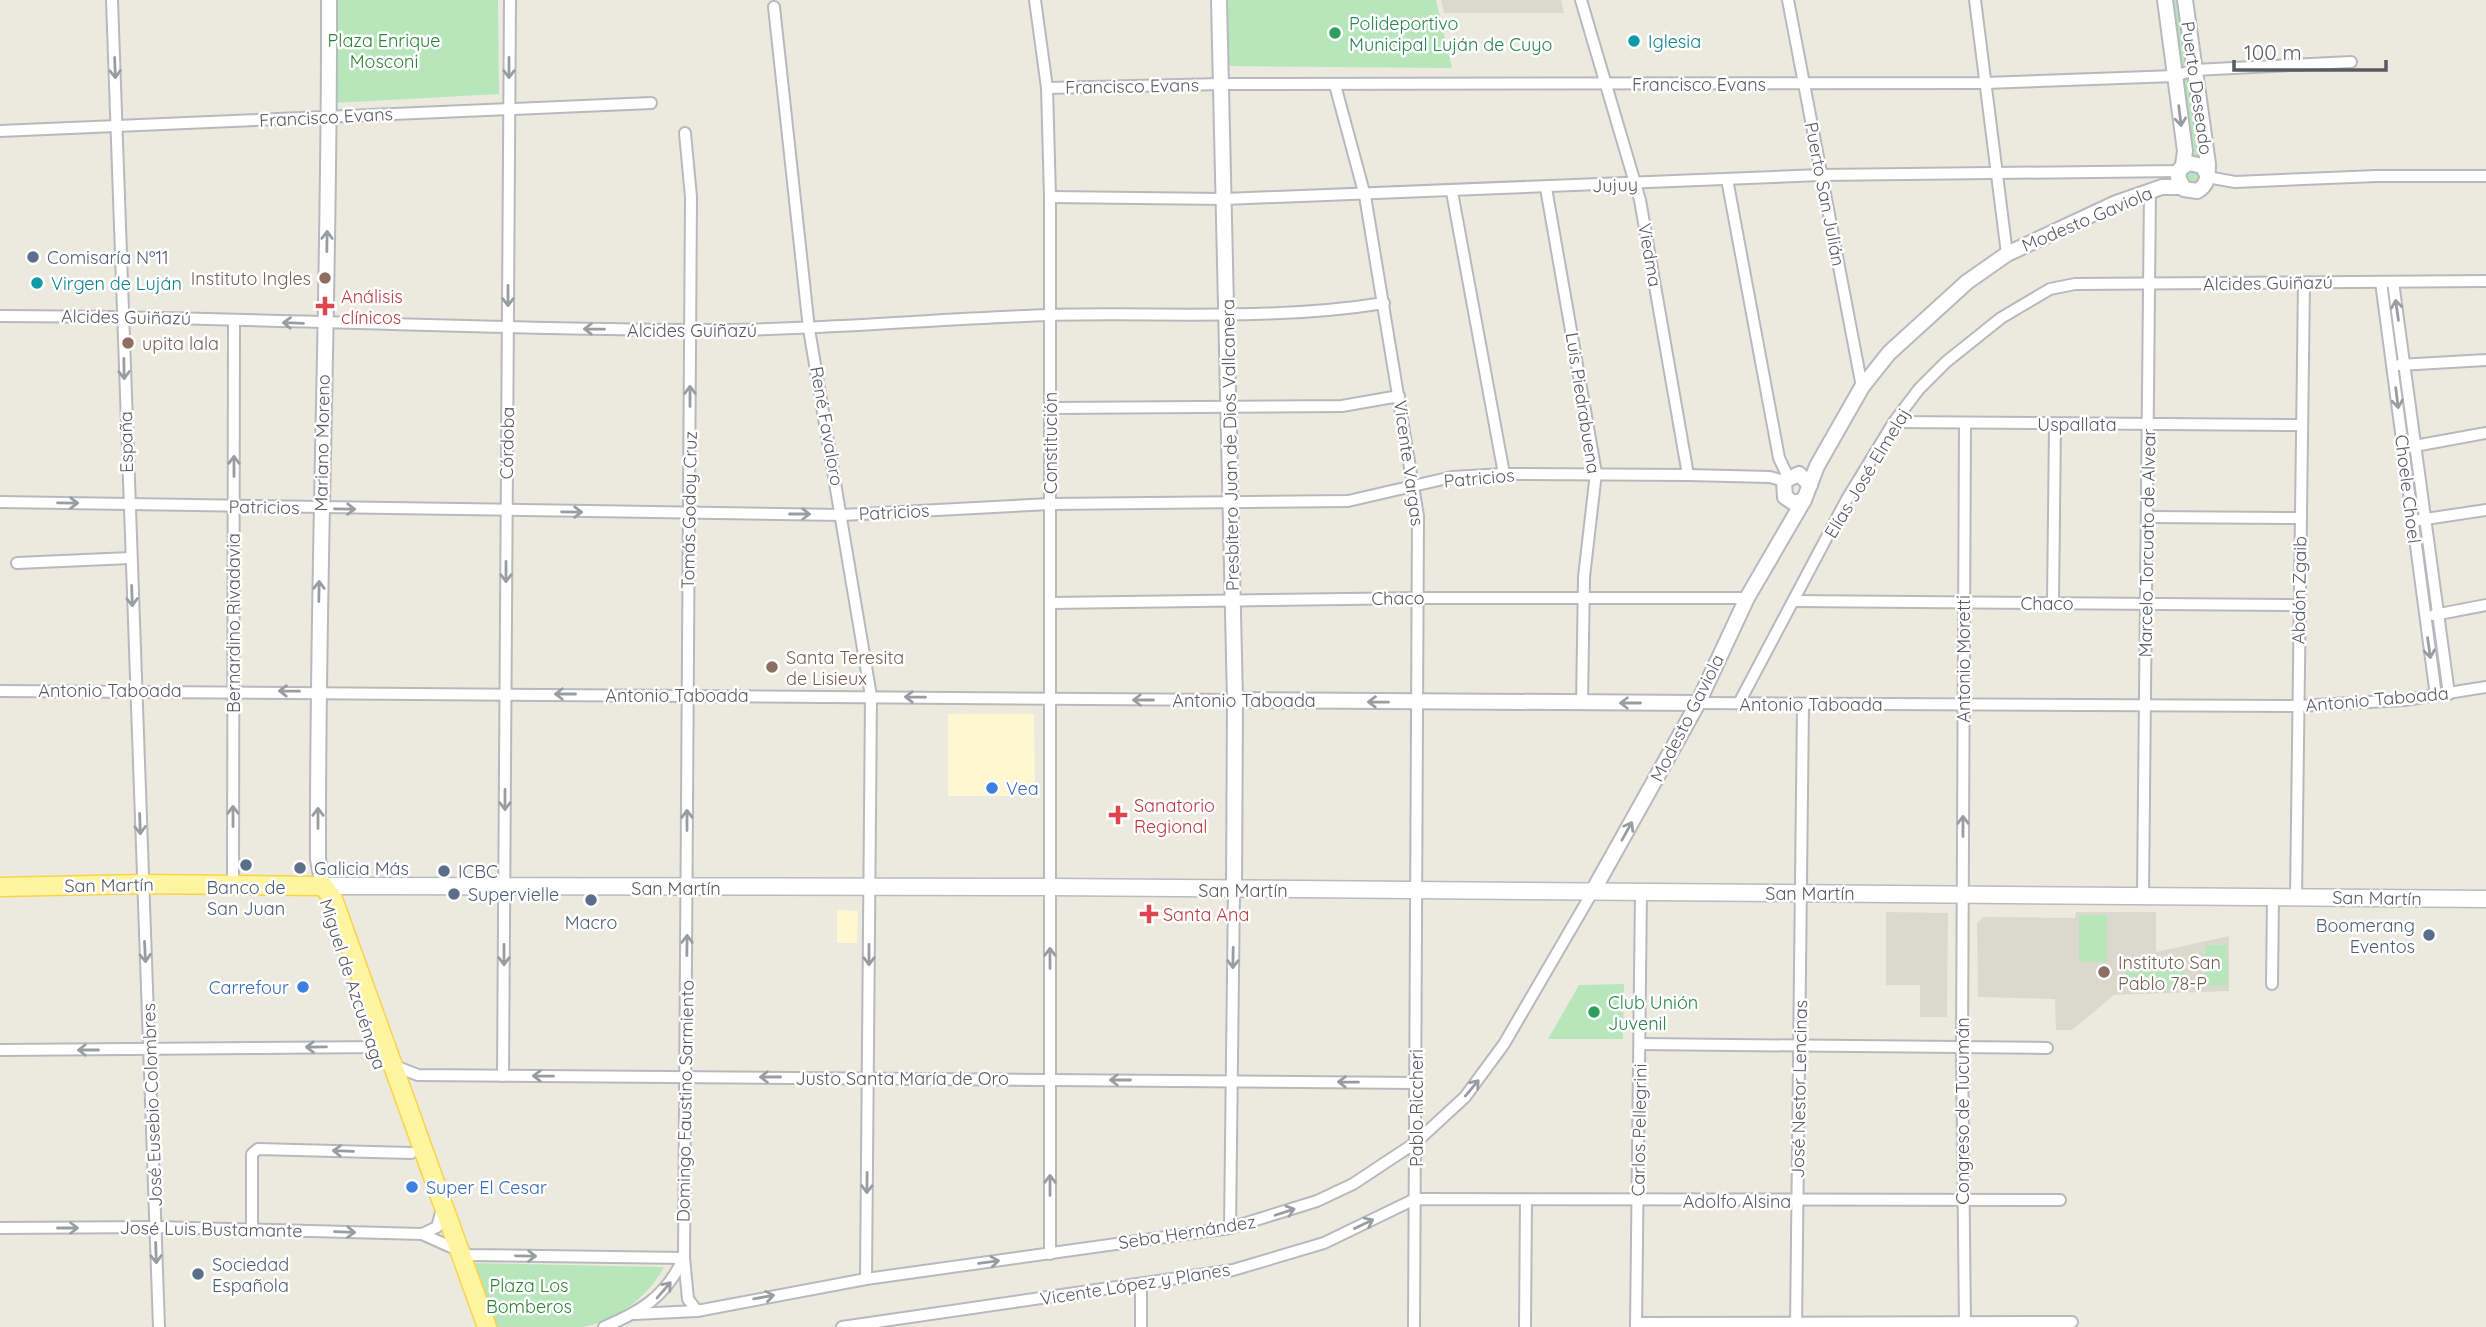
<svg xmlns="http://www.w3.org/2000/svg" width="2486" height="1327" font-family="Quicksand,sans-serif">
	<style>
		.commercial { fill: #fff7d0 }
		.education { fill: #dbd9cd }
		.green { fill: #b8e6bb }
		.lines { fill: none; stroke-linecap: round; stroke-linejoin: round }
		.minor-casing { stroke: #b7b9bf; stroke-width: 14 }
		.tertiary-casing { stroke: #b7b9bf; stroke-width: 18 }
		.secondary-casing { stroke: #b7bbc2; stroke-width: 19 }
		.primary-casing { stroke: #fbd348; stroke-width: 21 }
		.minor { stroke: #fff; stroke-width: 10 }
		.tertiary { stroke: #fff; stroke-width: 14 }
		.secondary { stroke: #fff; stroke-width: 16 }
		.primary { stroke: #fff5a0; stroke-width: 18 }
		.oneway { stroke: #9a9da0 }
		.leisure-dot { fill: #2e9e5b; stroke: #fff; stroke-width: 2.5 }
		.culture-dot { fill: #0f9aa8; stroke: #fff; stroke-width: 2.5 }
		.service-dot { fill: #5c6f8a; stroke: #fff; stroke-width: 2.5 }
		.education-dot { fill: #8d6e63; stroke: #fff; stroke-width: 2.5 }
		.health-dot { fill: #e0444e; stroke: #fff; stroke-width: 2.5 }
		.shop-dot { fill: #3f7fe0; stroke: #fff; stroke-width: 2.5 }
		.labels { text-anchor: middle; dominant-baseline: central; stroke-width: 5; stroke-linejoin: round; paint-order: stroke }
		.leisure-label { font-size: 18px; fill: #27864d; stroke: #fff; text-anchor: start }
		.park-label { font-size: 18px; fill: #2e8236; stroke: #fff }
		.culture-label { font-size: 18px; fill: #0d838f; stroke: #fff; text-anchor: start }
		.street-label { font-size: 18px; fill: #575b61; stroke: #fff }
		.service-label { font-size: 18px; fill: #4e5e75; stroke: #fff; text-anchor: start }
		.education-label { font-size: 18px; fill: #785e54; stroke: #fff; text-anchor: start }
		.health-label { font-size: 18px; fill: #be3a42; stroke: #fff; text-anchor: start }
		.shop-label { font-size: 18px; fill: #366cbe; stroke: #fff; text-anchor: start }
	</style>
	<rect width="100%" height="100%" fill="#eceade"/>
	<!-- commercial -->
	<g class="commercial">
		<polygon points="948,714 1034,714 1035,796 948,796"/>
		<polygon points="837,910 858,911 857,943 837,943"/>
	</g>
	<!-- education -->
	<g class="education">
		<polygon points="1441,0 1561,0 1564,13 1444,13"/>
		<polygon points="1886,912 1948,913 1947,1017 1920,1017 1920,985 1886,985"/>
		<polygon points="2076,912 2156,912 2156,952 2229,936 2229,991 2114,995 2072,1030 2056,1030 2055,999 1978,997 1977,923 1984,917 2075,918"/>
	</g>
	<!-- green -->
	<g class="green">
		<polygon points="334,0 498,0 499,94 334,103"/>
		<polygon points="1226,0 1436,0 1452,68 1226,66"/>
		<polygon points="2165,0 2185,0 2208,164 2193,192 2180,169"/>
		<rect x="2079" y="915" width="28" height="47"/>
		<polygon points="2205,945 2227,945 2228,985 2206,986"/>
		<polygon points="2184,959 2185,989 2127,990 2126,961"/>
		<polygon points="1624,984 1623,1039 1548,1039 1579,985"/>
		<path d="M467 1263 664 1267C649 1296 615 1322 582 1327 554 1327 522 1327 494 1327Z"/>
	</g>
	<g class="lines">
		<defs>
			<g id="minor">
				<polyline points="112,0 159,1327"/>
				<polyline points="1035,0 1047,88 1050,197 1050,1254"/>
				<polyline points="1581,0 1640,200 1688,475"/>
				<polyline points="1788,0 1862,387"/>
				<polyline points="1975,0 2007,254"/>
				<polyline points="774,7 809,329 871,696 866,1279"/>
				<polyline points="1335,85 1365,196 1418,516 1414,1327"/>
				<polyline points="1047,88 1222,84 1984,83 2175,76 2194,70 2351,62"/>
				<polyline points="0,131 651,103"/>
				<polyline points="685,133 691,197 684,1258 688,1299 697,1311"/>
				<polyline points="2207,177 2235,182 2376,176 2486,176"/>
				<polyline points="1727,179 1779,458 1788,477"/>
				<polyline points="1546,188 1596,473 1584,577 1582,704"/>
				<polyline points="1452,192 1504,474"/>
				<polyline points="1050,197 1225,199 1821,175 2179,171"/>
				<polyline points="2381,282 2436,696"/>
				<polyline points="2393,282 2449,694"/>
				<path d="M0 316C230 316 459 329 689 330 810 331 930 319 1050 315 1162 312 1273 321 1384 303"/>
				<polyline points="2399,365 2486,360"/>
				<polyline points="1050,408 1342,406 1399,396"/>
				<polyline points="1894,422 2302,425"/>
				<polyline points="1965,423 1962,1047 1965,1327"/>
				<polyline points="2409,447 2486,433"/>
				<polyline points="0,502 842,515 1050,504 1348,501 1452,477 1504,474 1688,475 1770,477 1784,481"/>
				<polyline points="2147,517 2301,518"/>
				<polyline points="2419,520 2486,510"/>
				<polyline points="17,563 130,558"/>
				<polyline points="1794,601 2299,605"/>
				<polyline points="1050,603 1419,598 1747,598"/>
				<polyline points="2053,603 2055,424"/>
				<polyline points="2434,615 2486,605"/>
				<polyline points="0,691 1235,700"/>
				<polyline points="1698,703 2298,706 2405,700 2486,687"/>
				<polyline points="1739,703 1847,499 1894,422 1919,389 1946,362 2001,318 2050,289 2075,284 2486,281"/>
				<polyline points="233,884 234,320"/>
				<polyline points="2143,896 2150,190"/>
				<polyline points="2296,898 2304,283"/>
				<polyline points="2272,984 2273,897"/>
				<polyline points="1640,1044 2047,1048"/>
				<polyline points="0,1050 384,1047"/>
				<polyline points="392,1065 418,1075 1416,1083"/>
				<polyline points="503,1076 510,0"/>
				<polyline points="0,1228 156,1227 422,1234 469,1255 684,1258"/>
				<polyline points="1230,1228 1234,890"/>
				<polyline points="252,1229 252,1154 258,1149 411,1153"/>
				<polyline points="422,1234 437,1227 442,1209"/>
				<polyline points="635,1314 697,1311 866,1279 1230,1228 1317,1201 1353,1184 1415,1143 1465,1097 1504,1044 1593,891"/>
				<polyline points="1636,1323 2072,1322"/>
				<path d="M604 1327C640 1312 665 1297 682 1261"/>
				<polyline points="842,1327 1233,1270 1324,1243 1415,1199 2060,1200"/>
				<polyline points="1141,1327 1141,1284"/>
				<polyline points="1525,1327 1526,1200"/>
				<polyline points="1636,1327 1641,891"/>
				<polyline points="1796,1327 1803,704"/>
			</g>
			<g id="tertiary">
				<polyline points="1219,0 1235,700 1234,890"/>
				<polyline points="2165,0 2185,151 2183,165"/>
				<path d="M2185 0 2208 164C2208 176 2208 185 2197 191L2184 189 2178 177 2180 169 2189 163 2202 166 2208 176"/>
				<polyline points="1804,500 1794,503 1785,497 1784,481 1799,474 1810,485"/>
				<polyline points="1235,700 1698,703"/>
				<path d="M323 886 318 859C317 573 330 286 329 0"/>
				<polyline points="1593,891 1698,703 1747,598 1804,500 1817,466 1862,387 1889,353 1967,282 2007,254 2116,203 2162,187 2181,187"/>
			</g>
			<polyline id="secondary" points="323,886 1050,887 2486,899"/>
			<g id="primary">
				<polyline points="323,886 333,899 487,1327"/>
				<polyline points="0,887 142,884 323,886"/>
			</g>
		</defs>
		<!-- minor casing -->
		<use href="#minor" class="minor-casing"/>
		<!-- tertiary casing -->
		<use href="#tertiary" class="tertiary-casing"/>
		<!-- secondary casing -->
		<use href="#secondary" class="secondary-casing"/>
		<!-- primary casing -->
		<use href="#primary" class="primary-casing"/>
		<!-- minor -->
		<use href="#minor" class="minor"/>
		<!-- tertiary -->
		<use href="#tertiary" class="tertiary"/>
		<!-- secondary -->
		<use href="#secondary" class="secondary"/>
		<!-- primary -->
		<use href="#primary" class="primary"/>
	</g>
	<!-- one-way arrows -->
	<defs><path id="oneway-shaft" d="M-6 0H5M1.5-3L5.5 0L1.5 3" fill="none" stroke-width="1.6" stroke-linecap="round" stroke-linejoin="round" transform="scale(1.75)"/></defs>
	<g class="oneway">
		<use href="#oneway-shaft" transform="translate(115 68) rotate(88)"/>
		<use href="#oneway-shaft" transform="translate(509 68) rotate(90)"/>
		<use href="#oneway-shaft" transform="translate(2180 116) rotate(83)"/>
		<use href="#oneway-shaft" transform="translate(327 241) rotate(-89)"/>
		<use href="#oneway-shaft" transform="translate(508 296) rotate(90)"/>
		<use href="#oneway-shaft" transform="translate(2397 310) rotate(-98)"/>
		<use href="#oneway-shaft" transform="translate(293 323) rotate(-178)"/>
		<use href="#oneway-shaft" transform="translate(594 329) rotate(-179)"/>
		<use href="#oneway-shaft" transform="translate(124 369) rotate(89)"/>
		<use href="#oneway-shaft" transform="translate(690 396) rotate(-90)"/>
		<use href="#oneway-shaft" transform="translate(2397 398) rotate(83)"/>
		<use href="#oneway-shaft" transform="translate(234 466) rotate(-90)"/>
		<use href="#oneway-shaft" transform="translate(68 503) rotate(1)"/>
		<use href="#oneway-shaft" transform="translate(345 509) rotate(1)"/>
		<use href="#oneway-shaft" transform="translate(572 512) rotate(1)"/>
		<use href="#oneway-shaft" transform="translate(800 514)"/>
		<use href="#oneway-shaft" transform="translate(506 572) rotate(90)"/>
		<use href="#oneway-shaft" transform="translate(319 591) rotate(-89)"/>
		<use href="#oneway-shaft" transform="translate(132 596) rotate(88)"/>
		<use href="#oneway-shaft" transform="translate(2429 648) rotate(82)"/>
		<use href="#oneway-shaft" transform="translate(289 691) rotate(-179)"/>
		<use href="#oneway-shaft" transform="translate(565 694) rotate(180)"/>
		<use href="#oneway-shaft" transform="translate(915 697) rotate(-179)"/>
		<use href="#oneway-shaft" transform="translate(1143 700) rotate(-180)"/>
		<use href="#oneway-shaft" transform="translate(1378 702) rotate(-179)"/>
		<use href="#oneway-shaft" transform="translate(1630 703) rotate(180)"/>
		<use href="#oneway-shaft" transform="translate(505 800) rotate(90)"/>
		<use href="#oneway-shaft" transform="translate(233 816) rotate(-90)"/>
		<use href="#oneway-shaft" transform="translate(318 818) rotate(-90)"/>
		<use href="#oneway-shaft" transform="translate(687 820) rotate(-90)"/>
		<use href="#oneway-shaft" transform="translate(140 824) rotate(88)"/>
		<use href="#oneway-shaft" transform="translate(1963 826) rotate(-90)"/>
		<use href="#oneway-shaft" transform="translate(1627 831) rotate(-61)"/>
		<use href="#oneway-shaft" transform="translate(687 945) rotate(-89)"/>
		<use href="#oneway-shaft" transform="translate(145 952) rotate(87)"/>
		<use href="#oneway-shaft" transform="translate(504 955) rotate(90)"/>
		<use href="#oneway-shaft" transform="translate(869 955) rotate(90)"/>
		<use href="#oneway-shaft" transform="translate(1050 958) rotate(-90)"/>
		<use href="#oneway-shaft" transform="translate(1233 958) rotate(91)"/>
		<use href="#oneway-shaft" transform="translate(316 1047) rotate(179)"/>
		<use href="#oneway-shaft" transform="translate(88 1050) rotate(180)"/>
		<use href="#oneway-shaft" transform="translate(543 1076) rotate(-179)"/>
		<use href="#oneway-shaft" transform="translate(770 1077) rotate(180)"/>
		<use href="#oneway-shaft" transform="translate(1120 1080) rotate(-180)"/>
		<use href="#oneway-shaft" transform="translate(1348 1082) rotate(-179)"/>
		<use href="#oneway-shaft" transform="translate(1472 1088) rotate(-50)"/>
		<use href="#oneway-shaft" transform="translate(343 1151) rotate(-178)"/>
		<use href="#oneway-shaft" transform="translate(867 1183) rotate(91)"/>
		<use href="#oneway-shaft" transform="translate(1050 1185) rotate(-90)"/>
		<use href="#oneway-shaft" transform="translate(1285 1212) rotate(-18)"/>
		<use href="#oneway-shaft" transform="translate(1364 1224) rotate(-26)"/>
		<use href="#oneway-shaft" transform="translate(68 1228)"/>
		<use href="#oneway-shaft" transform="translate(345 1232) rotate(2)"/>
		<use href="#oneway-shaft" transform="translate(156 1253) rotate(88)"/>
		<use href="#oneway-shaft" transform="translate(526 1256) rotate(1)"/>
		<use href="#oneway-shaft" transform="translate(989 1262) rotate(-8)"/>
		<use href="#oneway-shaft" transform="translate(664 1290) rotate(-49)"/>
		<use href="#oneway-shaft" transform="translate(764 1297) rotate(-10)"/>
	</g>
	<!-- markers -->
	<g class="leisure-dot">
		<circle cx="1335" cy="33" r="7"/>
		<circle cx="1594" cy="1012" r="7"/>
	</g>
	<g class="culture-dot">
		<circle cx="1634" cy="41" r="7"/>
		<circle cx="37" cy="283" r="7"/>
	</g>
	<g class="service-dot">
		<circle cx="33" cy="257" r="7"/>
		<circle cx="246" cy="865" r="7"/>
		<circle cx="300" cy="868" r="7"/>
		<circle cx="444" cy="871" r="7"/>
		<circle cx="454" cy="894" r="7"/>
		<circle cx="591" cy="900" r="7"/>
		<circle cx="2429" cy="935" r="7"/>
		<circle cx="198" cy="1274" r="7"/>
	</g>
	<g class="education-dot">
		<circle cx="325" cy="278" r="7"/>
		<circle cx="128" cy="343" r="7"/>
		<circle cx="772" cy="667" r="7"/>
		<circle cx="2104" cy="972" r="7"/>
	</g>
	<g class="health-dot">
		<path d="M321.5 295.5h7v7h7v7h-7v7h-7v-7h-7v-7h7z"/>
		<path d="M1114.5 804.5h7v7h7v7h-7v7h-7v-7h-7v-7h7z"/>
		<path d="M1145.5 903.5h7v7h7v7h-7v7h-7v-7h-7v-7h7z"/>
	</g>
	<g class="shop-dot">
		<circle cx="992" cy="788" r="7"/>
		<circle cx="303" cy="987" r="7"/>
		<circle cx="412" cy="1187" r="7"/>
	</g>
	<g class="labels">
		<!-- leisure labels -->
		<g class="leisure-label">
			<text x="1349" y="23">Polideportivo<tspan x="1349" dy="21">Municipal Luján de Cuyo</tspan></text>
			<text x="1608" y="1002">Club Unión<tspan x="1608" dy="21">Juvenil</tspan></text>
		</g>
		<!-- park labels -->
		<g class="park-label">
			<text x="384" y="40">Plaza Enrique<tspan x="384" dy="21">Mosconi</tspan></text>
			<text x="529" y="1285">Plaza Los<tspan x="529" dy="21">Bomberos</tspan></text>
		</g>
		<!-- culture labels -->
		<g class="culture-label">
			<text x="1648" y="41">Iglesia</text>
			<text x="51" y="283">Virgen de Luján</text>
		</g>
		<!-- street labels -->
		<g class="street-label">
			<text x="1699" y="84">Francisco Evans</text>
			<text transform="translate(1132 86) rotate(-1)">Francisco Evans</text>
			<text transform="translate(2197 88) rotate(82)">Puerto Deseado</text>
			<text transform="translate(326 117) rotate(-3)">Francisco Evans</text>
			<text transform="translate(1615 185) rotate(-2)">Jujuy</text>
			<text transform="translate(1825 194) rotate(79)">Puerto San Julián</text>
			<text transform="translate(2087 219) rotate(-23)">Modesto Gaviola</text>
			<text transform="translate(1650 255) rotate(80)">Viedma</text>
			<text transform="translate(2268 283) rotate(-1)">Alcides Guiñazú</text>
			<text transform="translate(126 317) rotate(1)">Alcides Guiñazú</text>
			<text x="692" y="330">Alcides Guiñazú</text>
			<text transform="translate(1583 403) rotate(81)">Luis Piedrabuena</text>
			<text x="2077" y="424">Uspallata</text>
			<text transform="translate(827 426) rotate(80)">René Favaloro</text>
			<text transform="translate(126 442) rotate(-91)">España</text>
			<text transform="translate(322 443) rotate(-89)">Mariano Moreno</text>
			<text transform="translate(507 443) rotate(-89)">Córdoba</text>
			<text transform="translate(1050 443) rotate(-90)">Constitución</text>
			<text transform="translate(1230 445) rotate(-91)">Presbítero Juan de Dios Vallcanera</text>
			<text transform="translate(1409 463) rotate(82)">Vicente Vargas</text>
			<text transform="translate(1867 473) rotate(-59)">Elías José Elmelaj</text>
			<text transform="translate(1479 478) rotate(-5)">Patricios</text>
			<text transform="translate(2408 489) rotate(83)">Choele Choel</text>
			<text transform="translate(264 507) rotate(1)">Patricios</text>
			<text transform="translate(689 510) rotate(-89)">Tomás Godoy Cruz</text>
			<text transform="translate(894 512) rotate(-3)">Patricios</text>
			<text transform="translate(2147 543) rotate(-89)">Marcelo Torcuato de Alvear</text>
			<text transform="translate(2299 590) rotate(-89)">Abdón Zgaib</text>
			<text transform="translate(1398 598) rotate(-1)">Chaco</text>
			<text x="2047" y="603">Chaco</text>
			<text transform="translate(233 623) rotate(-90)">Bernardino Rivadavia</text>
			<text transform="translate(1963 659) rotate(-90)">Antonio Moretti</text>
			<text x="110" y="690">Antonio Taboada</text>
			<text x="677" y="695">Antonio Taboada</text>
			<text transform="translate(2377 699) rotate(-5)">Antonio Taboada</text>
			<text x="1244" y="700">Antonio Taboada</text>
			<text x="1811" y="704">Antonio Taboada</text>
			<text transform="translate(1687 718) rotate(-63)">Modesto Gaviola</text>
			<text transform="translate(109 885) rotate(-1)">San Martín</text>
			<text x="676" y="888">San Martín</text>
			<text x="1243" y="890">San Martín</text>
			<text x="1810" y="893">San Martín</text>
			<text transform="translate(2377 898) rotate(1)">San Martín</text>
			<text transform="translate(353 984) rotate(72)">Miguel de Azcuénaga</text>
			<text x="902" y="1078">Justo Santa María de Oro</text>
			<text transform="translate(1799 1089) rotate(-89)">José Nestor Lencinas</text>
			<text transform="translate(685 1101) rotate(-89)">Domingo Faustino Sarmiento</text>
			<text transform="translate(152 1105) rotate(-92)">José Eusebio Colombres</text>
			<text transform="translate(1416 1108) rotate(-90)">Pablo Riccheri</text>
			<text transform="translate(1962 1111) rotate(-90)">Congreso de Tucumán</text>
			<text transform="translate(1639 1130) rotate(-89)">Carlos Pellegrini</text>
			<text x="1737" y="1201">Adolfo Alsina</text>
			<text transform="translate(211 1229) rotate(1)">José Luis Bustamante</text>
			<text transform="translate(1187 1232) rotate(-9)">Seba Hernández</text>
			<text transform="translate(1135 1284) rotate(-9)">Vicente López y Planes</text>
		</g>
		<!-- service labels -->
		<g class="service-label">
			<text x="47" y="257">Comisaría Nº11</text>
			<text x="314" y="868">Galicia Más</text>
			<text x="458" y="871">ICBC</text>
			<text x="246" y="887" text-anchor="middle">Banco de<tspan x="246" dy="21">San Juan</tspan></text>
			<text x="468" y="894">Supervielle</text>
			<text x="591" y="922" text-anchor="middle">Macro</text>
			<text x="2415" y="925" text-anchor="end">Boomerang<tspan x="2415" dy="21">Eventos</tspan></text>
			<text x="212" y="1264">Sociedad<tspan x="212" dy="21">Española</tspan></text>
		</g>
		<!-- education labels -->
		<g class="education-label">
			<text x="311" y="278" text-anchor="end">Instituto Ingles</text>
			<text x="142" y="343">upita lala</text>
			<text x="786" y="657">Santa Teresita<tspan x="786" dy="21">de Lisieux</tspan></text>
			<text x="2118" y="962">Instituto San<tspan x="2118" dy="21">Pablo 78-P</tspan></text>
		</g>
		<!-- health labels -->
		<g class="health-label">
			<text x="341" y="296">Análisis<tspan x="341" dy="21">clínicos</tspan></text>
			<text x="1134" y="805">Sanatorio<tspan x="1134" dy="21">Regional</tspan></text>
			<text x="1163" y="914">Santa Ana</text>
		</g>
		<!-- shop labels -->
		<g class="shop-label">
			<text x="1006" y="788">Vea</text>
			<text x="289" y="987" text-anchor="end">Carrefour</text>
			<text x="426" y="1187">Super El Cesar</text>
		</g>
	</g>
	<!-- scale -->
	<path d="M2234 60v10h152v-10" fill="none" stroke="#575b61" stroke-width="3.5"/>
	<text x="2244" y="60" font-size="21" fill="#575b61" stroke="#ffffff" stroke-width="5" paint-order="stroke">100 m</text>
</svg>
